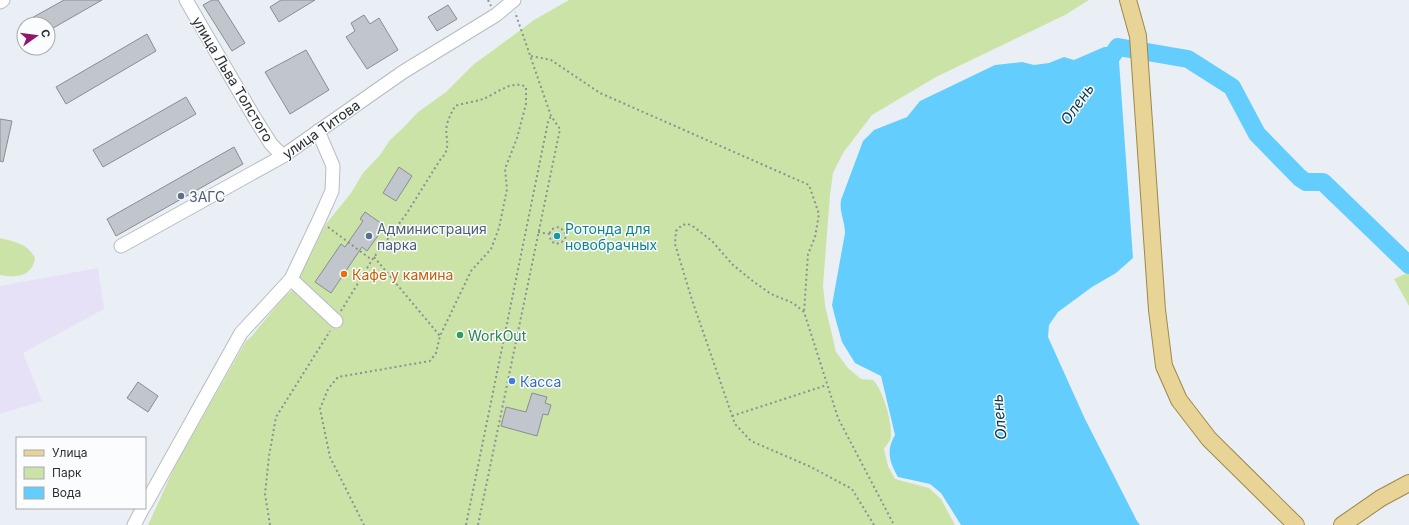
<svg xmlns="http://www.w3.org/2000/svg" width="1409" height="525" font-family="Inter,sans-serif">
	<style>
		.industrial { fill: #e6e1f7 }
		.green { fill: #cce3a7 }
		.water { fill: #63cefe }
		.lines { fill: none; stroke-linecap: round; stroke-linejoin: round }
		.river { stroke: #63cefe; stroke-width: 18 }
		.building { fill: #c0c6cb; stroke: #888d92 }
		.minor-casing { stroke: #b6bcc1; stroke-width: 15 }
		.major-casing { stroke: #9e8848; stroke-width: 18 }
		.path { stroke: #8c8f93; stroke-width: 2; stroke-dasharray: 2 3; stroke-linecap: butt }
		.minor { stroke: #fff; stroke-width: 13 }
		.major { stroke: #e9d498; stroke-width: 16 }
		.service-dot { fill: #5c6f8a; stroke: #fafcfe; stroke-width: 1.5 }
		.culture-dot { fill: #0f9aa8; stroke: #fafcfe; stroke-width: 1.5 }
		.food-dot { fill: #e8710a; stroke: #fafcfe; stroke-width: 1.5 }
		.leisure-dot { fill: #2e9e5b; stroke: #fafcfe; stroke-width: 1.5 }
		.shop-dot { fill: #3f7fe0; stroke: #fafcfe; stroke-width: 1.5 }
		.labels { text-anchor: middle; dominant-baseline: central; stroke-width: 3; stroke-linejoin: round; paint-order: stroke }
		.street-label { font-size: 14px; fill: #2d2f31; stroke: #fafcfe }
		.service-label { font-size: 14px; fill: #4e5e75; stroke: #fafcfe; text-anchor: start }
		.culture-label { font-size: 14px; fill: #0d838f; stroke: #fafcfe; text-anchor: start }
		.food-label { font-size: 14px; fill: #c56008; stroke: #fafcfe; text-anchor: start }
		.leisure-label { font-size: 14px; fill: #27864d; stroke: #fafcfe; text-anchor: start }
		.shop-label { font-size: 14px; fill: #366cbe; stroke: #fafcfe; text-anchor: start }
		.water-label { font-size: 15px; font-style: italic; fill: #04374a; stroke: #fafcfe }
	</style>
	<rect width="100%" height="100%" fill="#eaeff5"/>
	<!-- industrial -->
	<polygon class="industrial" points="98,268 104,309 23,353 42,401 0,414 0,286"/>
	<!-- green -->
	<g class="green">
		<path d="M569 0H1089L1065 15 936 77 872 115 843 153 833 173 830 195 823 286 825 305 836 352 848 368 861 379 873 380C883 390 892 421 891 436 891 441 886 445 884 449L888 466 895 479 929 488 941 499 955 525H148L175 466 246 341 251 337 284 297 294 289 304 266 326 224 351 193 363 173 380 155 390 140 405 126 417 113 446 92 473 65 534 20Z"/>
		<path d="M0 238C15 242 27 243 35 258 32 277 16 278 0 275Z"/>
		<polygon points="1409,272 1409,306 1394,279"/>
	</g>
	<!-- water -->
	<path class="water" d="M1104 47H1118L1133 258 1116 273 1092 287 1058 312 1049 325 1048 337 1085 419 1137 521 1140 525H961L941 493 930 484 898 477C889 461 886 450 895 435L881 376 855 363 842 342 835 317 832 305 845 233C845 221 839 212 841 200L863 141 874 130 907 117 920 101 995 65 1022 62 1034 65 1049 63 1064 57 1074 60Z"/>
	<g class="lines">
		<!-- river -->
		<polyline class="river" points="1104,67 1118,47 1188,59 1232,87 1257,134 1300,178 1306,182 1323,182 1409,265"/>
	</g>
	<!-- building -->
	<g class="building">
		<polygon points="64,0 102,0 48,31 48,24 21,24"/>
		<polygon points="212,0 218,0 245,43 232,51 203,5"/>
		<polygon points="281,0 315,0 279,22 270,7"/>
		<polygon points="448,5 457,19 437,31 428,17"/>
		<polygon points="364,15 370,24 379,18 398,50 367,69 346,37 355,31 351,23"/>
		<polygon points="147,34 156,51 66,104 56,87"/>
		<polygon points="306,50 329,90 290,114 265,72"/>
		<polygon points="186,97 196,114 103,167 93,150"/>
		<polygon points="0,119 12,121 3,162 0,161"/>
		<polygon points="234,147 243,164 116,236 107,219"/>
		<polygon points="399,167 412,176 396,201 383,193"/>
		<polygon points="365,212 385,226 367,251 362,247 331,293 315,282 341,244 345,247 363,221 360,219"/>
		<circle cx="557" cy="236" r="4.5"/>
		<polygon points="138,382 158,396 148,412 127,398"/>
		<polygon points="532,393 547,397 545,403 551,405 548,415 543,414 537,436 501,426 506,407 526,412"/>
	</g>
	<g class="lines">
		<defs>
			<g id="minor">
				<polyline points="186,0 254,117 271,144 283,156"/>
				<polyline points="0,2 3,0"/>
				<polyline points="121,246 283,156 403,72 496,15 514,0"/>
				<polyline points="291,279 336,321"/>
				<polyline points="145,505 241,333 291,279 319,220 332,191 333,166 318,131"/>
				<polyline points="134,525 143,508"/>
			</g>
			<g id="major">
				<polyline points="1128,0 1138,36 1157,310 1164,366 1179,400 1209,439 1296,525"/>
				<polyline points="1342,525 1381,498 1409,483"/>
			</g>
		</defs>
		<!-- minor casing -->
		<use href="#minor" class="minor-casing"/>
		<!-- major casing -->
		<use href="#major" class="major-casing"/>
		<!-- path -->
		<g class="path">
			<polyline points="488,0 491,6"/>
			<polyline points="531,56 551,60 600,93 809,185 819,214 815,237 808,254 804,312"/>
			<polyline points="328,227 372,260"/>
			<polyline points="538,232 549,234 551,241 556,244 562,242 566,237 564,231 559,227 552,229 549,234"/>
			<polyline points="374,257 440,336"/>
			<path d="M341 311 372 260 407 213 440 160C453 147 444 139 447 124 449 117 452 112 455 106 464 103 474 102 483 99 496 94 512 79 526 87V104L517 138 505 169 507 189 499 228 491 249 471 271 440 336 436 353 430 361 338 377 328 389 320 409 330 457 364 525"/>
			<polyline points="732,416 827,385"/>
			<polyline points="270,525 265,494 269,456 276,417 330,331"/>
			<polyline points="466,525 548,122 551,116"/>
			<polyline points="478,525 560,129 551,116 515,12"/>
			<polyline points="874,525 852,489 811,467 751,441 735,424 692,300 675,244 676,231 682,225 688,224 694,227 712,241 733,265 754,282 771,294 793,303 804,312 838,418 894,525"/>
		</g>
		<!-- minor -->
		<use href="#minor" class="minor"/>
		<!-- major -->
		<use href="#major" class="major"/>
	</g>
	<!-- markers -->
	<g class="service-dot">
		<circle cx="181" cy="196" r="4"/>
		<circle cx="369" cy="236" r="4"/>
	</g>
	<circle class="culture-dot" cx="557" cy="236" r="4"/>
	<circle class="food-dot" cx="344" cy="274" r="4"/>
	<circle class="leisure-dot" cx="460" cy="335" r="4"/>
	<circle class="shop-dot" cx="512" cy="381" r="4"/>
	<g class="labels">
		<!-- street labels -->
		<g class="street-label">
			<text transform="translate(233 79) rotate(59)">улица Льва Толстого</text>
			<text transform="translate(321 129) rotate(-35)">улица Титова</text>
		</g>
		<!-- service labels -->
		<g class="service-label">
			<text x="189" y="196">ЗАГС</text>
			<text x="377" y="228">Администрация<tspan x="377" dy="16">парка</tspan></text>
		</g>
		<!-- culture labels -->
		<g class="culture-label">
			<text x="565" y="228">Ротонда для<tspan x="565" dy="16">новобрачных</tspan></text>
		</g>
		<!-- food labels -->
		<g class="food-label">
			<text x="352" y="274">Кафе у камина</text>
		</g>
		<!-- leisure labels -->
		<g class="leisure-label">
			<text x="468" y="335">WorkOut</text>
		</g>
		<!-- shop labels -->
		<g class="shop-label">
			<text x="520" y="381">Касса</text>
		</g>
		<!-- water labels -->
		<g class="water-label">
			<text transform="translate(1077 104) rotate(-55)">Олень</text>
			<text transform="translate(999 417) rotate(-96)">Олень</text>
		</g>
	</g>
	<!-- legend -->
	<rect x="16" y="437" width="130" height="72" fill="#fafcfe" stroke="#a8aaac"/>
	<rect x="24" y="450" width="20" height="6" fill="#e9d498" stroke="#a8aaac"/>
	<text x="52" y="457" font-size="12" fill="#2d2f31">Улица</text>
	<rect x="24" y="467" width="20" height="12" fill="#cce3a7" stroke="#a8aaac"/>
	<text x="52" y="477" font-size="12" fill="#2d2f31">Парк</text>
	<rect x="24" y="487" width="20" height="12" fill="#63cefe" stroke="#a8aaac"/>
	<text x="52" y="497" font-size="12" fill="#2d2f31">Вода</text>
	<!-- north arrow -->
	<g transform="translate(36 36) rotate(76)"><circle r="19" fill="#fafcfe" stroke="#a8aaac"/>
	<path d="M0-3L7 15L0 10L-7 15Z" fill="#93146f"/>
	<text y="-6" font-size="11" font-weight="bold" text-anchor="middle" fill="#2d2f31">С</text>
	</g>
</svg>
